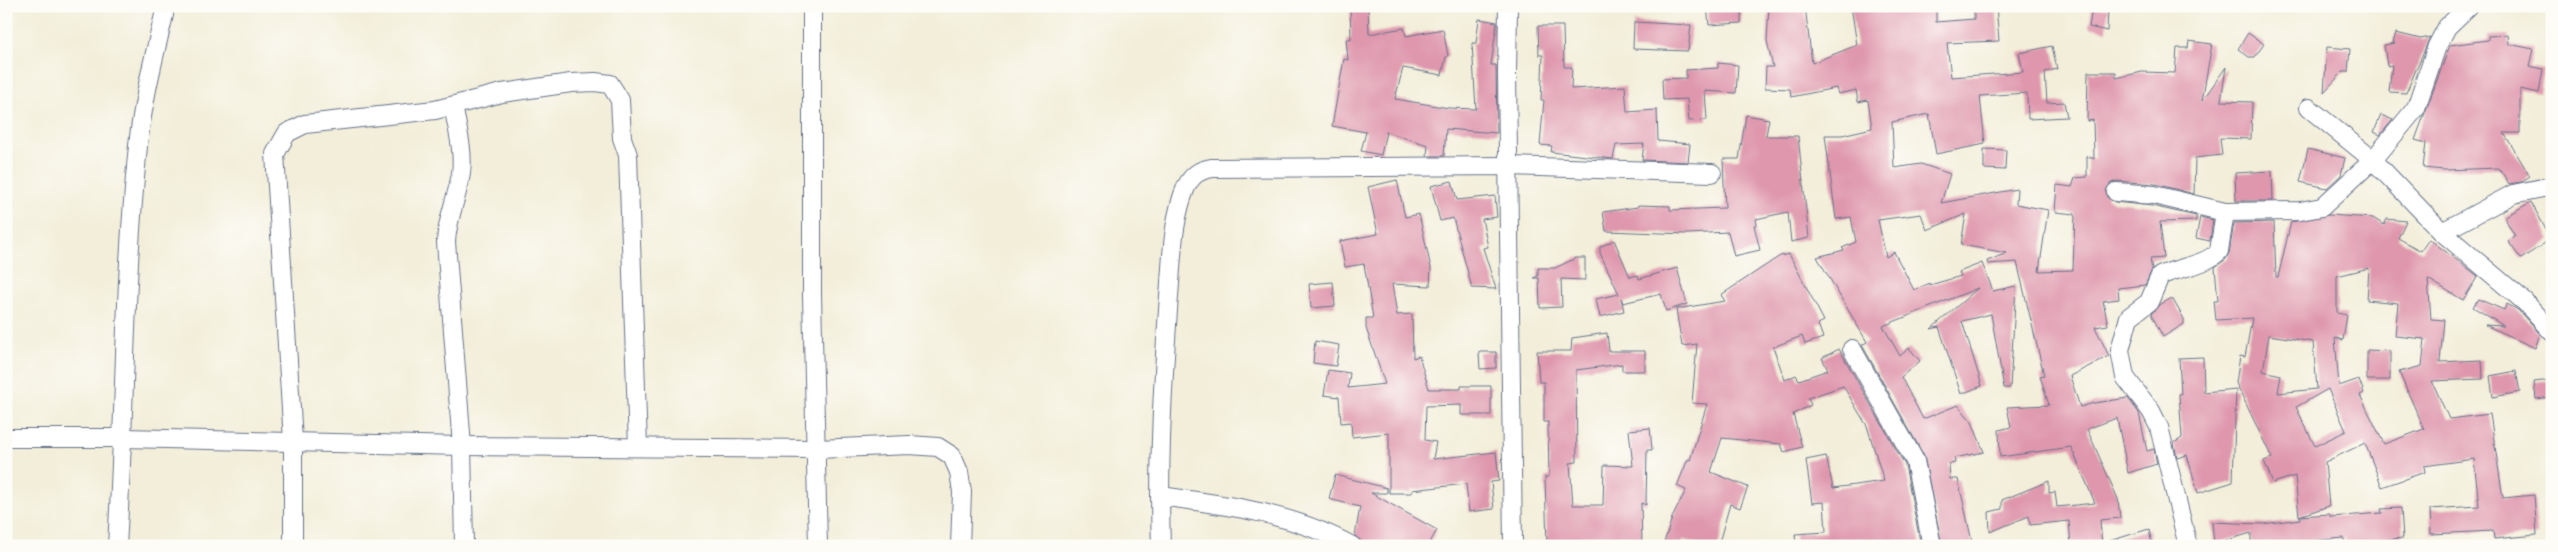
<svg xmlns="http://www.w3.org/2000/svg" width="2558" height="552" font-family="'Balsamiq Sans',sans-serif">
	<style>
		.building { fill: #df97ad; fill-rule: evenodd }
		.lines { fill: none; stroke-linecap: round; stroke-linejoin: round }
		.minor-casing { stroke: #667289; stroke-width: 20 }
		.minor { stroke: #fff; stroke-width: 18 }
	</style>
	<rect width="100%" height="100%" fill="#fdfcf7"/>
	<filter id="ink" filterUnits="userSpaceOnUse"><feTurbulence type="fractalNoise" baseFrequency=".02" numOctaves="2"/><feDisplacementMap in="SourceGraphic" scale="10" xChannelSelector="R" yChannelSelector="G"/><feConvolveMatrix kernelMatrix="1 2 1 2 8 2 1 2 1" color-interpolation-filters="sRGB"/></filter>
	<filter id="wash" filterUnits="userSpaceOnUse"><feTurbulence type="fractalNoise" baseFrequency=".0096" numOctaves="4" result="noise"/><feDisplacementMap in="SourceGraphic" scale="20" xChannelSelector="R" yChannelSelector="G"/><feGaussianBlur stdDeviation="1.12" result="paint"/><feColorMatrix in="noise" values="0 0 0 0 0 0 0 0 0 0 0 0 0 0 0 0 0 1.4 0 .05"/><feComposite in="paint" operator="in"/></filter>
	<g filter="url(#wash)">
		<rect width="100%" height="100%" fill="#f2eed9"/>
		<g id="blocks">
			<!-- building -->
			<g class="building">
				<polygon points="1350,6 1368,6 1369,34 1404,28 1406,36 1443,29 1448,56 1446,57 1442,75 1403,68 1395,99 1449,108 1476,109 1472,43 1476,43 1479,19 1497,22 1491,65 1496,65 1497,133 1446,129 1444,156 1427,156 1428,145 1386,132 1381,155 1361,151 1366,132 1332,126 1344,59 1348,60 1346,39 1351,39"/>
				<polygon points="1707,6 1742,6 1741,23 1709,25"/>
				<polygon points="1769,6 1805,6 1812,63 1857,45 1851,6 1936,6 1936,22 1974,19 1974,6 1996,6 1999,41 1947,43 1951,77 2023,72 2019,53 2052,46 2057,69 2045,72 2047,103 2064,102 2067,117 2028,119 2027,93 1980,96 1985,144 1936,154 1929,114 1892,122 1894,168 1921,164 1950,174 1941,203 2017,189 2016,204 2048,210 2039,271 2073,270 2075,214 2055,212 2057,185 2072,187 2075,178 2087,177 2087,156 2094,159 2093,120 2087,121 2088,72 2116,72 2116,78 2142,72 2175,73 2177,48 2188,48 2189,41 2212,44 2202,101 2226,67 2221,101 2252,102 2251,139 2220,138 2222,155 2195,158 2194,194 2155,184 2117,181 2111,183 2106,191 2107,197 2115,202 2152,206 2196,216 2196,221 2160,222 2164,258 2150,259 2152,270 2145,285 2118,288 2119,299 2103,301 2108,325 2095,327 2109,356 2070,376 2080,407 2094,403 2128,398 2139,413 2147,451 2154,449 2157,464 2128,473 2117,418 2087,429 2118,499 2120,518 2100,520 2102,546 2071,546 2069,521 2030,525 2029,516 1990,532 1989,512 2002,509 2002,500 2049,481 2049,493 2055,492 2057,507 2095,503 2071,447 2000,457 1999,430 2011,427 2007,407 2049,405 2040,376 2044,375 2017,262 1988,264 1987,261 2007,253 1961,245 1966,214 1927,230 1921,214 1878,220 1886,257 1894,252 1914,290 1930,283 1930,285 1961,276 1959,272 1982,263 1993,291 2016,286 2010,388 2004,388 1991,314 1962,321 1982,386 1961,394 1939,327 1931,329 1978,288 1883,326 1900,356 1909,348 1920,361 1901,377 1923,419 1958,405 1972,422 1984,452 1954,458 1955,463 1949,464 1950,479 1958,479 1973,546 1942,546 1924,456 1862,345 1867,342 1817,257 1844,250 1842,248 1856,242 1851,217 1836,219 1825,135 1842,135 1872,128 1868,100 1858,102 1856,90 1838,94 1836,88 1791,97 1790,89 1765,88 1766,67 1773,67 1767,41"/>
				<polygon points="2092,8 2108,9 2107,31 2089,27"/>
				<polygon points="1634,22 1691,25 1688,51 1633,49"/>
				<polygon points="1538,26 1563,26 1564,67 1572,67 1571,89 1625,86 1627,112 1657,110 1658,141 1690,144 1688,162 1642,160 1644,144 1616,145 1613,159 1551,152 1552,146 1540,145 1544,100 1541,100 1543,55 1539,55"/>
				<polygon points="2248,33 2264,44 2255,57 2249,57 2238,49"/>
				<polygon points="2396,33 2421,39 2430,37 2406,93 2389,92 2392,65 2387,66 2384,45 2395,43 2393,42"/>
				<polygon points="2508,35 2509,44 2533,49 2529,66 2543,69 2539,93 2520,89 2520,133 2504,133 2530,176 2521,182 2509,184 2499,168 2444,170 2423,168 2426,143 2415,140 2450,45 2488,40 2488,36"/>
				<polygon points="2327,47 2350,49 2348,72 2343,72 2324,92"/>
				<polygon points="1718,63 1738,65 1736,93 1705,91 1707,120 1689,121 1687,99 1663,100 1662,79 1686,78 1686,70 1718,68"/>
				<polygon points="1746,115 1769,119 1766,136 1798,136 1809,238 1791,242 1788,212 1756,219 1757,225 1754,225 1760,250 1734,256 1728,232 1687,234 1606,231 1603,212 1638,207 1638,205 1670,206 1670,210 1725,208 1723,159 1739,159"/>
				<polygon points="2381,115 2393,120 2380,135 2374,132"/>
				<polygon points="1984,149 2006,150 2005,170 1984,169"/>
				<polygon points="2308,149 2345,158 2341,175 2327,188 2300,182"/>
				<polygon points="2272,171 2273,201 2236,201 2235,173"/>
				<polygon points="1397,180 1405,217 1419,214 1431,268 1430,286 1392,284 1397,315 1412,314 1413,358 1419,356 1429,389 1461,389 1461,386 1491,386 1491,415 1461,415 1461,405 1426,406 1425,440 1436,442 1433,459 1496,452 1499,481 1491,482 1494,509 1469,512 1466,484 1412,490 1412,493 1389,493 1389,433 1352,437 1351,422 1341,423 1339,397 1324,395 1328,370 1350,373 1348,388 1385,384 1366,328 1366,318 1373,318 1364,264 1345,267 1340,241 1378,234 1368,187"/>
				<polygon points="1452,181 1457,200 1495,196 1497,217 1482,219 1488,247 1483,248 1496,289 1472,288 1453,218 1440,221 1431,186"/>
				<polygon points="2531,202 2551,239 2521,259 2508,241 2515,236 2504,217"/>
				<path d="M2329 215 2373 218 2384 225 2387 219 2406 221 2398 238 2421 251 2429 239 2478 276 2463 300 2428 279 2431 319 2444 320 2440 362 2482 360 2483 379 2432 381 2449 419 2490 414 2503 498 2534 495 2537 535 2494 539 2493 531 2431 534 2430 509 2479 506 2474 459 2424 466 2425 472 2382 487 2365 443 2325 462 2329 506 2299 516 2295 476 2273 483 2264 461 2272 458 2236 383 2240 356 2245 357 2252 318 2216 320 2214 301H2218L2215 267 2226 259 2229 253 2234 223 2274 222 2276 277H2278L2291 222ZM2369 268 2367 300 2398 303 2395 336 2425 339 2422 366 2399 372 2424 429 2384 444 2360 395 2364 393 2359 379 2339 386 2335 338 2343 340 2347 315 2337 313V276ZM2269 335 2313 342 2317 389 2278 393 2281 375 2263 371ZM2328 389 2346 431 2315 446 2296 407Z"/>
				<polygon points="2200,217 2213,220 2210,241 2196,238"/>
				<polygon points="1614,240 1630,277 1638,275 1639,279 1677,268 1687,304 1666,311 1661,294 1623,303 1621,298 1624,311 1600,317 1596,299 1619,294 1600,253 1600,247"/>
				<polygon points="1789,254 1824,321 1818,324 1823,338 1805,344 1802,336 1773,347 1785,380 1796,375 1799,380 1828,370 1822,358 1839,349 1905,465 1921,546 1796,546 1795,534 1826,532 1824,502 1812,503 1806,460 1826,456 1833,488 1884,481 1867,426 1843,386 1808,398 1811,405 1793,414 1802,447 1784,452 1781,444 1722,438 1711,472 1748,487 1740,508 1730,504 1718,546 1704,546 1684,540 1682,546 1663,546 1672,518 1686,490 1677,486 1688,459 1690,460 1707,404 1692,403 1697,344 1682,346 1676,309 1725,301 1721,295 1780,256"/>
				<polygon points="1576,258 1585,258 1585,280 1561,279 1562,307 1540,308 1539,278 1534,278 1538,276 1538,268 1555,268"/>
				<polygon points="1333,282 1335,306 1311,308 1309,284"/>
				<polygon points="2172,298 2184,319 2184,324 2163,337 2151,314 2159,305"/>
				<polygon points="2478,299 2504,310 2507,304 2518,310 2540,334 2535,348 2485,325 2504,326 2473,307"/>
				<polygon points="1607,333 1609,351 1645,351 1645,371 1622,371 1622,364 1576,370 1577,462 1570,463 1573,505 1603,505 1604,465 1633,466 1629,430 1650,428 1652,450 1647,450 1646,505 1641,503 1642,546 1547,546 1545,477 1549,477 1548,422 1544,422 1544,382 1539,382 1537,351 1571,351 1572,338"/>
				<polygon points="1315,341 1339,345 1336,366 1313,363"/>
				<polygon points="2367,350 2390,351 2390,380 2367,380"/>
				<polygon points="1479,352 1496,352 1496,368 1480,369"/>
				<polygon points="2203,357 2204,392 2236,389 2233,482 2198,493 2187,455 2177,458 2174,443 2182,438 2179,394 2181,394 2179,358"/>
				<polygon points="2516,371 2520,392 2493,397 2490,376"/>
				<polygon points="2552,380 2552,397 2536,399 2534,382"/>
				<polygon points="1335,475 1387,488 1387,493 1371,493 1437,530 1428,546 1381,546 1362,542 1355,536 1360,507 1329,499"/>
				<polygon points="2401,508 2403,538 2344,544 2344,538 2279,544 2251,544 2251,533 2214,544 2212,522 2263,524 2300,519 2300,516 2330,514 2330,517 2382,513 2381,509"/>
				<polygon points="2149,529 2152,546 2106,546 2106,542"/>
			</g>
		</g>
	</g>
	<g filter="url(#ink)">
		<use href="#blocks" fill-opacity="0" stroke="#667289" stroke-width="1"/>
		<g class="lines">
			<defs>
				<g id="minor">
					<polyline points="812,6 812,295 818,546"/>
					<polyline points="1508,6 1507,74 1513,546"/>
					<path d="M453 106C457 127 464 151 461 173 458 196 447 218 446 242L462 446 464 546"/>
					<polyline points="2309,108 2373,160 2442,232 2525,302 2552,332"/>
					<polyline points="2116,192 2154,195 2225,212 2300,211 2322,207 2373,160 2416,108 2437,46 2447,27 2469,6"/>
					<polyline points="2442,232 2513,194 2552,186"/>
					<polyline points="1852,349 1915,461 1932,546"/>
					<polyline points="6,438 124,438 462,446 817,449 909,445 938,447 952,456 959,472 962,492 960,546"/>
					<path d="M1160 496C1227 505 1292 513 1352 546"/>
					<path d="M117 546C125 416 124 286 137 156 141 108 153 61 164 15"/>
					<polyline points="293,546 293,441 275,154 287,133 305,124 435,110 502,93 571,83 595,82 610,84 620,100 622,138 628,155 638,447"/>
					<path d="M1161 546C1158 463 1163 379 1169 296 1172 261 1172 220 1186 187 1192 175 1199 170 1212 168L1510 166 1712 173"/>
					<path d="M2188 546 2159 427 2151 411 2125 377 2120 350 2129 317 2149 302 2160 276C2178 267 2205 266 2219 251L2225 212"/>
				</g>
			</defs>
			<!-- minor casing -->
			<use href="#minor" class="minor-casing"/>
			<!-- minor -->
			<use href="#minor" class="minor"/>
		</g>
	</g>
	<!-- margin -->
	<rect width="2558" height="552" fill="none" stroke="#fdfcf7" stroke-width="25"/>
</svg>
